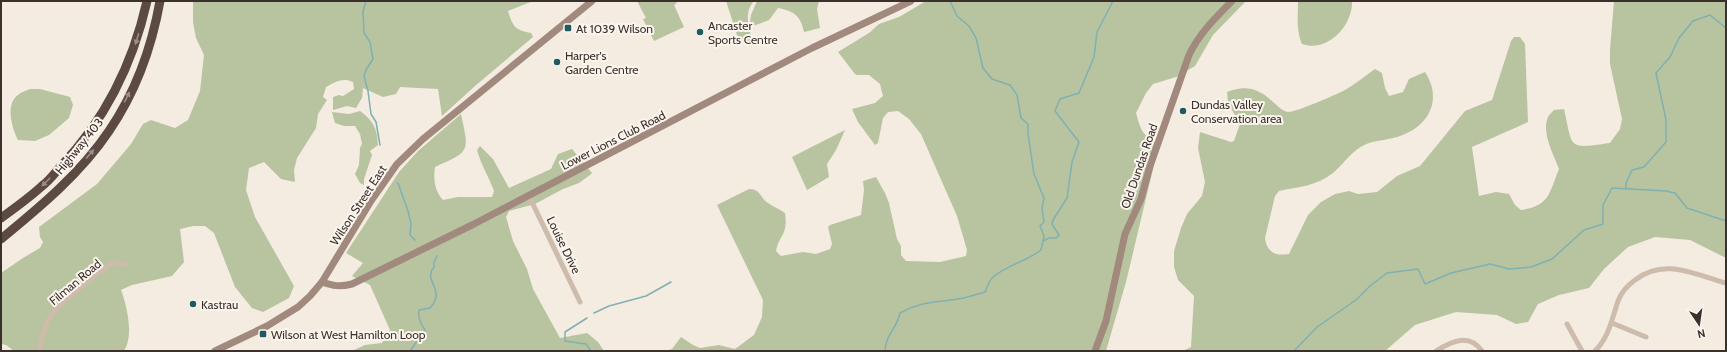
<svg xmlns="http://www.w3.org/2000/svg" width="1727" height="352" font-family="Cabin,sans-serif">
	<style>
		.green { fill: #b8c4a0 }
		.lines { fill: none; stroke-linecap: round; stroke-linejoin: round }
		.stream { stroke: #7fb0b2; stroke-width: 1.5 }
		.street { stroke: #cdbbac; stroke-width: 5 }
		.secondary { stroke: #a18a7d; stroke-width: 7 }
		.highway { stroke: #5c4a42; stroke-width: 9 }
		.oneway { fill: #9c8e87 }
		.poi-dot { fill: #1f5a5e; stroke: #fbf5ee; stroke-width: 1.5 }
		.labels { text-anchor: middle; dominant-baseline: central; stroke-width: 4; stroke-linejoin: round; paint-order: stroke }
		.poi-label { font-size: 12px; fill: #3b302b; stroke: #fbf5ee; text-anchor: start }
		.street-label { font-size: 12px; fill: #3b302b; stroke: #fbf5ee }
	</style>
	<rect width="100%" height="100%" fill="#f4ebe1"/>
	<!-- green -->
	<g class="green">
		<path d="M193 1H533L508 11C513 27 515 30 531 33L533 37 475 86 442 116 438 89 400 87 396 94 383 97 363 88 362 98 356 108 347 106 333 110V97L339 95 343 96 354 89 353 82C343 77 335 82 326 87L323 97 327 100 318 114 316 128 297 158 294 170 295 182 281 179 264 162 249 168 246 190 255 217 294 286 289 298 263 312 252 308 235 287 214 233 205 226H193L180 229 184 262 172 276 132 285 121 290C127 306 134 336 124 351H14L6 345 1 344V273L23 258 40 248 43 242 40 237 39 227 97 184 131 144 143 124 151 120 175 128 188 120 200 91 204 55 196 38 193 22Z"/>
		<polygon points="637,1 675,1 677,3 674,5 684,27 654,41 643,19 646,18"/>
		<path d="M726 1H754C742 14 751 29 752 44H745L737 35Z"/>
		<path d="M757 1H819L817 9 820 28 804 32C801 16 794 11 778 8L769 20 753 26 750 22 751 15Z"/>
		<path d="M926 1H1246L1213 35 1195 66 1176 77 1153 84 1146 93 1136 113C1141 131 1142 135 1159 144L1126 282 1106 351H666L672 349 681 337 693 345 700 348 719 345 735 349 754 335 762 317 763 300 717 205 749 189C761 189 760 198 768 203 774 207 779 209 785 213 788 236 780 233 776 251L781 256 803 252 816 254 830 249 832 244 828 227 830 225 861 215 864 190 863 181 876 177 885 193 889 203 897 239 901 246V255L906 261 940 262 966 256 967 250 957 216 921 134 909 119 898 111 888 112 883 118 878 143 875 145 858 122 852 109 875 103 883 96 880 84 869 75H857L855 74 838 52 869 33 879 24 899 17Z"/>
		<path d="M1298 1H1352C1353 26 1327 53 1302 44 1296 30 1298 16 1298 1Z"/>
		<path d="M1614 1H1726V258L1690 240 1655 237 1628 247 1604 269 1589 288 1559 295 1538 304 1528 322 1516 324 1497 315 1456 312 1415 325 1385 351H1183L1191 347 1194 296 1178 280 1174 267V251L1181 228 1187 214 1202 196 1205 182 1198 148 1200 132 1231 142 1234 141 1240 124 1228 103 1227 92C1246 85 1258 88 1273 102 1278 106 1282 111 1288 112 1294 113 1338 94 1345 90 1355 84 1365 76 1375 69L1382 73 1385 88 1389 96 1403 92 1409 79 1425 72C1444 101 1427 128 1397 137 1384 141 1370 140 1359 148 1349 155 1342 165 1333 173 1317 186 1298 187 1279 191L1275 196 1265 238C1267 253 1276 256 1289 254L1308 215 1321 202 1335 194 1349 191 1358 194 1377 192 1397 176 1420 166 1465 111 1492 100 1511 41 1514 37H1520L1525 44 1528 122 1472 147 1479 196 1496 192 1509 194 1515 205 1521 210C1550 206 1549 193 1559 169 1554 155 1541 133 1548 117 1549 115 1552 112 1554 110L1564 109C1573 149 1567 149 1610 143L1620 129 1622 119 1610 64V50Z"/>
		<path d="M30 89H40L70 97 73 105 69 118 49 135 35 141 18 140C12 128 5 104 18 95 21 92 26 91 30 89Z"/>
		<path d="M360 111C373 121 377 127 378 145L370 151 372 155 364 179V185L360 183 355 174 359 165 360 148 362 144 360 134 355 126H344L335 123 332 112 349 114Z"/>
		<path d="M461 114C469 152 471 151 435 167 433 179 435 192 443 200L458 197H492L494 191C489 177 481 165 477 150L480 146 493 159 509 188 551 169 558 154 572 149 592 173 590 175 579 183 563 189 535 204 509 211 506 217 513 241 527 269 533 289 560 338 587 333 598 342 604 351H352L365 345 382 343 390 330 370 285 352 276 363 263 346 253 399 172 418 151Z"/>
		<polygon points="845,130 836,150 827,164 829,177 807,190 792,157"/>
	</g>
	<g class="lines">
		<!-- stream -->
		<g class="stream">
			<polyline points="366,1 363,11 364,33 370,42 373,59 366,70 364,76 368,91 371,114 376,122 380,145"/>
			<polyline points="950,1 957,16 969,26 976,38 983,68 992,79 1010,85 1017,95 1021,118 1028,124 1028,134 1034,174 1044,198 1042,208 1044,222 1040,226 1044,236 1043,241"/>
			<polyline points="398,183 408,211 411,224 410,235 415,240"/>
			<polyline points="1626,189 1626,183 1632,170 1644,167 1666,142 1666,120 1656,73 1670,57 1679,38 1693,21 1710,15 1726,28"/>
			<polyline points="594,313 609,306 646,296 671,282"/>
			<polyline points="587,318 565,332 565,341 586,344 591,351"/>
			<path d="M410 351 425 330C420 323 418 318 419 310L430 308C447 289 422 281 434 267V262L437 256"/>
			<path d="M885 351C885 336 897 328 900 313 923 300 939 303 964 298 971 296 978 294 985 292 987 288 989 281 992 278 1006 265 1026 262 1041 250L1043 241 1049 238H1056L1059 235 1052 224 1053 220 1067 198 1072 162 1079 142 1055 111 1060 99 1079 93 1094 57 1097 32 1113 1"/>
			<polyline points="1294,351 1317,327 1356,300 1370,286 1387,273 1418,269 1425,284 1451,273 1490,264 1509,269 1531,267 1552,259 1584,230 1603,224 1603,205 1612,188 1666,191 1675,193 1687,208 1726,221"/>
		</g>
		<!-- street -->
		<g class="street">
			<polyline points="529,196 580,302"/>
			<polyline points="1612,323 1646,337"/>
			<polyline points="1567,324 1582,351"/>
			<path d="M39 351C42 338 44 324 52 314 60 305 104 266 114 263 118 262 122 264 126 265"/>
			<path d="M1436 351C1452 341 1469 333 1482 351"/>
			<path d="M1595 351C1609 337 1612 319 1618 301 1621 293 1628 285 1635 280 1665 257 1695 275 1726 283"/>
		</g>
		<!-- secondary -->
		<g class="secondary">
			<path d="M322 282C333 286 340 287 352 284L474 224 812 48 911 1"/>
			<polyline points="215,351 267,326 298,307 310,296 322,282 371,201 397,164 423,139 592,1"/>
			<path d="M1095 351 1106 321 1125 234 1141 199 1150 166 1189 55C1199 34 1215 18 1232 1"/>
		</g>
		<!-- highway -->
		<g class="highway">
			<path d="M1 218C15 208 29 198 42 186 49 181 55 173 61 166 105 120 133 63 147 1"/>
			<path d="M1 239C40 207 81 173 109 131 135 93 152 46 160 1"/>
		</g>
	</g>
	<!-- one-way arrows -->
	<defs><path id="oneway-solid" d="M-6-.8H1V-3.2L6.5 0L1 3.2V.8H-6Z"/></defs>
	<g class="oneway">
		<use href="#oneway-solid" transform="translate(137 39) rotate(107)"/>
		<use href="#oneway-solid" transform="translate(127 97) rotate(-64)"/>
		<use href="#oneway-solid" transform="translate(90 154) rotate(-49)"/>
		<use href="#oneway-solid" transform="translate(46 182) rotate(135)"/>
	</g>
	<!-- markers -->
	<g class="poi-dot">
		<rect x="564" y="24" width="8" height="8" rx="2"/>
		<circle cx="700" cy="32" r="4"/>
		<circle cx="557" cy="62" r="4"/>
		<circle cx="1183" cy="111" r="4"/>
		<circle cx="193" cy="304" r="4"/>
		<rect x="259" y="330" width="8" height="8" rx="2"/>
	</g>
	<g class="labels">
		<!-- poi labels -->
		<g class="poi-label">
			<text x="708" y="25">Ancaster<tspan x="708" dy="14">Sports Centre</tspan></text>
			<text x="576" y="28">At 1039 Wilson</text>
			<text x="565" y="55">Harper's<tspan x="565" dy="14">Garden Centre</tspan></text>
			<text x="1191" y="104">Dundas Valley<tspan x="1191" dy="14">Conservation area</tspan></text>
			<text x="201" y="304">Kastrau</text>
			<text x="271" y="334">Wilson at West Hamilton Loop</text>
		</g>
		<!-- street labels -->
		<g class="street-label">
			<text transform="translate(613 140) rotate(-27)">Lower Lions Club Road</text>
			<text transform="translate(79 146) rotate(-51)">Highway 403</text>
			<text transform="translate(1139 166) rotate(-71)">Old Dundas Road</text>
			<text transform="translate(358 205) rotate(-57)">Wilson Street East</text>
			<text transform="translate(564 245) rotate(64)">Louise Drive</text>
			<text transform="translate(75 282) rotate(-40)">Filman Road</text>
		</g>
	</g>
	<!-- border -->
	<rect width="1727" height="352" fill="none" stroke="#3b302b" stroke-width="4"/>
	<!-- north arrow -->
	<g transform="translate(1699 324) rotate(167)" stroke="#fbf5ee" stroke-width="3" paint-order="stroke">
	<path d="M0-3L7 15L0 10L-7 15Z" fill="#3b302b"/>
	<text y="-6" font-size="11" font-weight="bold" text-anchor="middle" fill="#3b302b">N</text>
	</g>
</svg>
